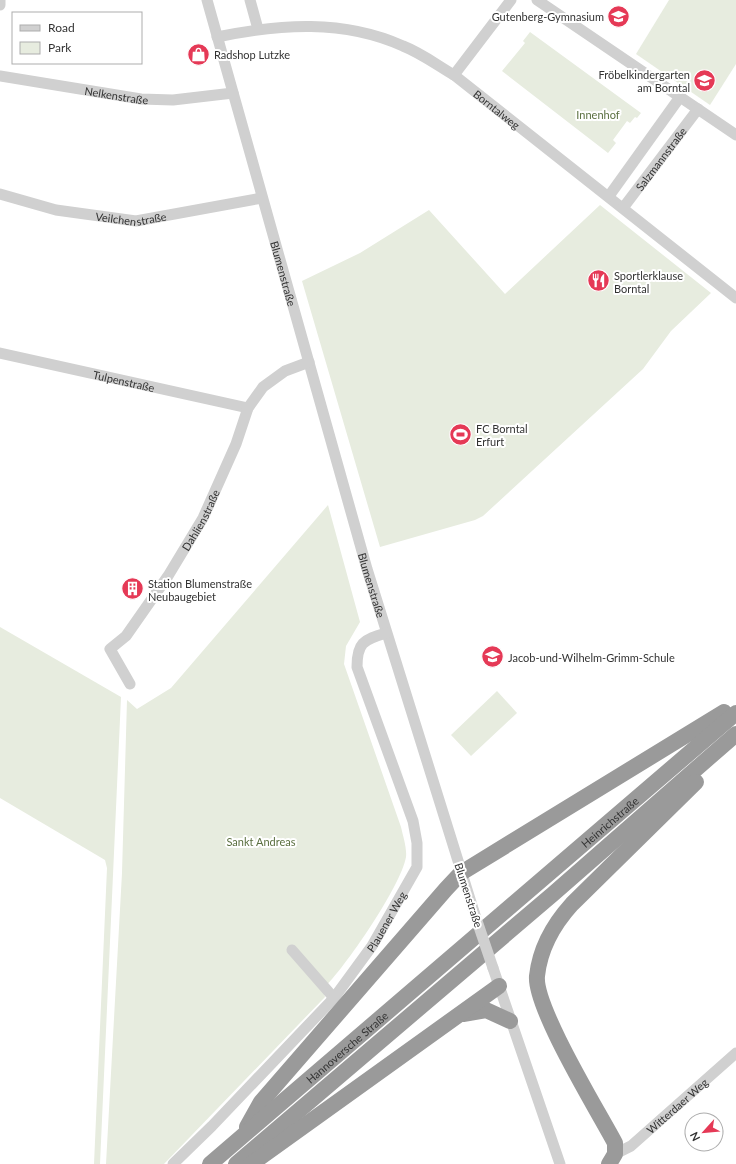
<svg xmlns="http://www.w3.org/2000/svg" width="736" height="1164" font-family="Lato,sans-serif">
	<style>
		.green { fill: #e7ecdf }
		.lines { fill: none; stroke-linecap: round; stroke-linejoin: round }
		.minor { stroke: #d0d0d0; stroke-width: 11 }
		.highway { stroke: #9a9a9a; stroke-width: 16 }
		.minor-bridge { stroke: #d0d0d0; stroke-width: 11 }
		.labels { text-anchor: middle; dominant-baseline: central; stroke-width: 4; stroke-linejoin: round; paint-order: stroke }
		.poi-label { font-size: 11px; fill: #333; stroke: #fff; text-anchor: start }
		.street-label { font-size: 11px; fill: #333; stroke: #fff }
		.park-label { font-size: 11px; fill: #5a6f3f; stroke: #fff }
	</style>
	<rect width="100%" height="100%" fill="#fff"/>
	<!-- green -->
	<g class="green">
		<polygon points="669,0 736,0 736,64 710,105 636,54"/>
		<polygon points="530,32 641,113 637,118 635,117 630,123 627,121 613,140 616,143 608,153 502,71 525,43 523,41"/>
		<polygon points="600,205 711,293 671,331 643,369 483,516 475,520 380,547 302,281 360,253 429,210 505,294"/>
		<path d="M328 505 360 622 346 646 344 664 401 827C403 836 407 848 406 857 401 886 345 968 323 989L325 997 164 1164H106L122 873 127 700 137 709 171 688Z"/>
		<polygon points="0,627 121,697 100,1164 94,1164 107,868 105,860 0,798"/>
		<polygon points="497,691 517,713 471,756 451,735"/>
	</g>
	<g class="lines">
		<!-- minor -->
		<g class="minor">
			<path id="s1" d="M207 0 367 569 474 912"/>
			<polyline points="250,0 258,29"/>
			<polyline points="537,0 736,135"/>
			<polyline points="0,5 0,0"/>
			<path id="s2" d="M217 37C280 24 343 19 403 46 421 53 437 65 454 75L736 298"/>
			<polyline points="454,75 511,0"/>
			<path id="s3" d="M0 76 141 99 173 100 233 93"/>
			<path id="s4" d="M0 194 56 210 136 221 262 198"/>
			<polyline points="609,196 680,97"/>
			<path id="s5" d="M623 208 698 109"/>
			<path id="s6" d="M0 353 248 408"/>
			<path id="s7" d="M130 684 110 649 126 636 168 576 203 518 236 444 248 408 263 387 285 371 309 362"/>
			<polyline points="292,950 334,998"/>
			<polyline points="493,968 560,1164"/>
			<path id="s8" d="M615 1154 631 1146 736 1053"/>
			<path id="s9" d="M173 1164 212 1126 334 998 372 946 417 867V843L413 821 357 667C357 643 363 640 386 633"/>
		</g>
		<!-- highway -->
		<g class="highway">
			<polyline points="463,1014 486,1010 510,1021"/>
			<polyline points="247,1127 261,1102 446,889 461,873 724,712"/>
			<path id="s10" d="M210 1164 736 713"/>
			<polyline points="236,1164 553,894 736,734"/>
			<polyline points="251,1164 499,986"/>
			<path d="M609 1164 615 1154V1143C598 1111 534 1007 537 976 540 948 553 925 572 904L696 782"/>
		</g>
		<!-- minor-bridge -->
		<polyline class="minor-bridge" points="474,912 493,968"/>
	</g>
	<!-- icons -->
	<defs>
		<symbol id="university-disc" viewBox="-11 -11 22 22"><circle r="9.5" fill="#e53956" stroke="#fff"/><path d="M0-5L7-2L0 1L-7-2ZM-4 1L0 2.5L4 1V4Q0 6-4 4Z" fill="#fff"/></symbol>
		<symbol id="shop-disc" viewBox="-11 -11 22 22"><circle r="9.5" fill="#e53956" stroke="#fff"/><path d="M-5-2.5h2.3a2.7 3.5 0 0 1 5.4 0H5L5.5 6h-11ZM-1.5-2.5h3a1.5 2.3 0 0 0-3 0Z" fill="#fff"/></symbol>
		<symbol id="school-disc" viewBox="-11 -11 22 22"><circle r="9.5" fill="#e53956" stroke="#fff"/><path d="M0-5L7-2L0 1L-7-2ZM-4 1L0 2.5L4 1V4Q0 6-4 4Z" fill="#fff"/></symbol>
		<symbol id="restaurant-disc" viewBox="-11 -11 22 22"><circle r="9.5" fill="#e53956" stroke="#fff"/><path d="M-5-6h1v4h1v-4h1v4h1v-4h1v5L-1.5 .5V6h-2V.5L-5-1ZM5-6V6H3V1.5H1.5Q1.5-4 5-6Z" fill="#fff"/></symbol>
		<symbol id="stadium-disc" viewBox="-11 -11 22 22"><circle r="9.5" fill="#e53956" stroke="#fff"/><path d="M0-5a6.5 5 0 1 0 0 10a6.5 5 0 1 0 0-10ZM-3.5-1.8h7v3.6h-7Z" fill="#fff"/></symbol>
		<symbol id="building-disc" viewBox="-11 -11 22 22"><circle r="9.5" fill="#e53956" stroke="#fff"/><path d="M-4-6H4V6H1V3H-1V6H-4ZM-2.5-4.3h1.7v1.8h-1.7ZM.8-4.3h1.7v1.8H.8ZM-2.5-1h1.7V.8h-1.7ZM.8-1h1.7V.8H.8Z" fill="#fff"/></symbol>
	</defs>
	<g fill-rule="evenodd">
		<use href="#university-disc" x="606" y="4" width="25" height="25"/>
		<use href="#shop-disc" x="186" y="42" width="25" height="25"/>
		<use href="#school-disc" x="692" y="68" width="25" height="25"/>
		<use href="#restaurant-disc" x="586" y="268" width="25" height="25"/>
		<use href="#stadium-disc" x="448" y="422" width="25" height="25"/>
		<use href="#building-disc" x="120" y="576" width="25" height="25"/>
		<use href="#school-disc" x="480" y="644" width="25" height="25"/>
	</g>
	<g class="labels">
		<!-- poi labels -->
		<g class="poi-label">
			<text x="604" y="16" text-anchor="end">Gutenberg-Gymnasium</text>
			<text x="214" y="54">Radshop Lutzke</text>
			<text x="690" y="74" text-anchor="end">Fröbelkindergarten<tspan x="690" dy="13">am Borntal</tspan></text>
			<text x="614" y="275">Sportlerklause<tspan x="614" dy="13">Borntal</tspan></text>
			<text x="476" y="428">FC Borntal<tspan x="476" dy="13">Erfurt</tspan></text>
			<text x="148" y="583">Station Blumenstraße<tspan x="148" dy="13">Neubaugebiet</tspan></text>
			<text x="508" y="657">Jacob-und-Wilhelm-Grimm-Schule</text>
		</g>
		<!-- street labels -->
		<g class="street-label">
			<text stroke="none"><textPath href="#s3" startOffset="118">Nelkenstraße</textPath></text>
			<text stroke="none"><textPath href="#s2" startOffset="303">Borntalweg</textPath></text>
			<text stroke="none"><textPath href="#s5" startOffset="62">Salzmannstraße</textPath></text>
			<text stroke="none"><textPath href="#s4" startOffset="134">Veilchenstraße</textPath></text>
			<text stroke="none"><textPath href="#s1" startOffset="284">Blumenstraße</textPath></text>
			<text stroke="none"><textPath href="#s6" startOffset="127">Tulpenstraße</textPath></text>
			<text stroke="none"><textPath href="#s7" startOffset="199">Dahlienstraße</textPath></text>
			<text stroke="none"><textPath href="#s1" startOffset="608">Blumenstraße</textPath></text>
			<text stroke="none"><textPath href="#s10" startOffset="526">Heinrichstraße</textPath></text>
			<text transform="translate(469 895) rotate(72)">Blumenstraße</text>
			<text stroke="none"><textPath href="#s9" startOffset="324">Plauener Weg</textPath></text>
			<text stroke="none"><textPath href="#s10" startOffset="180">Hannoversche Straße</textPath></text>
			<text stroke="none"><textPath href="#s8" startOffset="79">Witterdaer Weg</textPath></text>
		</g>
		<!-- park labels -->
		<g class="park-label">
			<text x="598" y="114">Innenhof</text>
			<text x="261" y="841">Sankt Andreas</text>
		</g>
	</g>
	<!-- legend -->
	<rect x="12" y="12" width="130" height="52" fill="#ffffff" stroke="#adadad"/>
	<rect x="20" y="25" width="20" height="6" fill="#d0d0d0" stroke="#adadad"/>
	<text x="48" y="32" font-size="12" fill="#333333">Road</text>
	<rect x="20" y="42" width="20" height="12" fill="#e7ecdf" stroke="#adadad"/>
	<text x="48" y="52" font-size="12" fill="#333333">Park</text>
	<!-- north arrow -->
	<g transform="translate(704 1132) rotate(243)"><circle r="19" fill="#ffffff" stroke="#adadad"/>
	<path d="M0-3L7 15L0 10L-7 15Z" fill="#e53956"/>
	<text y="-6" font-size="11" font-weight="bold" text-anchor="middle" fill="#333333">N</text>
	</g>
</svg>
